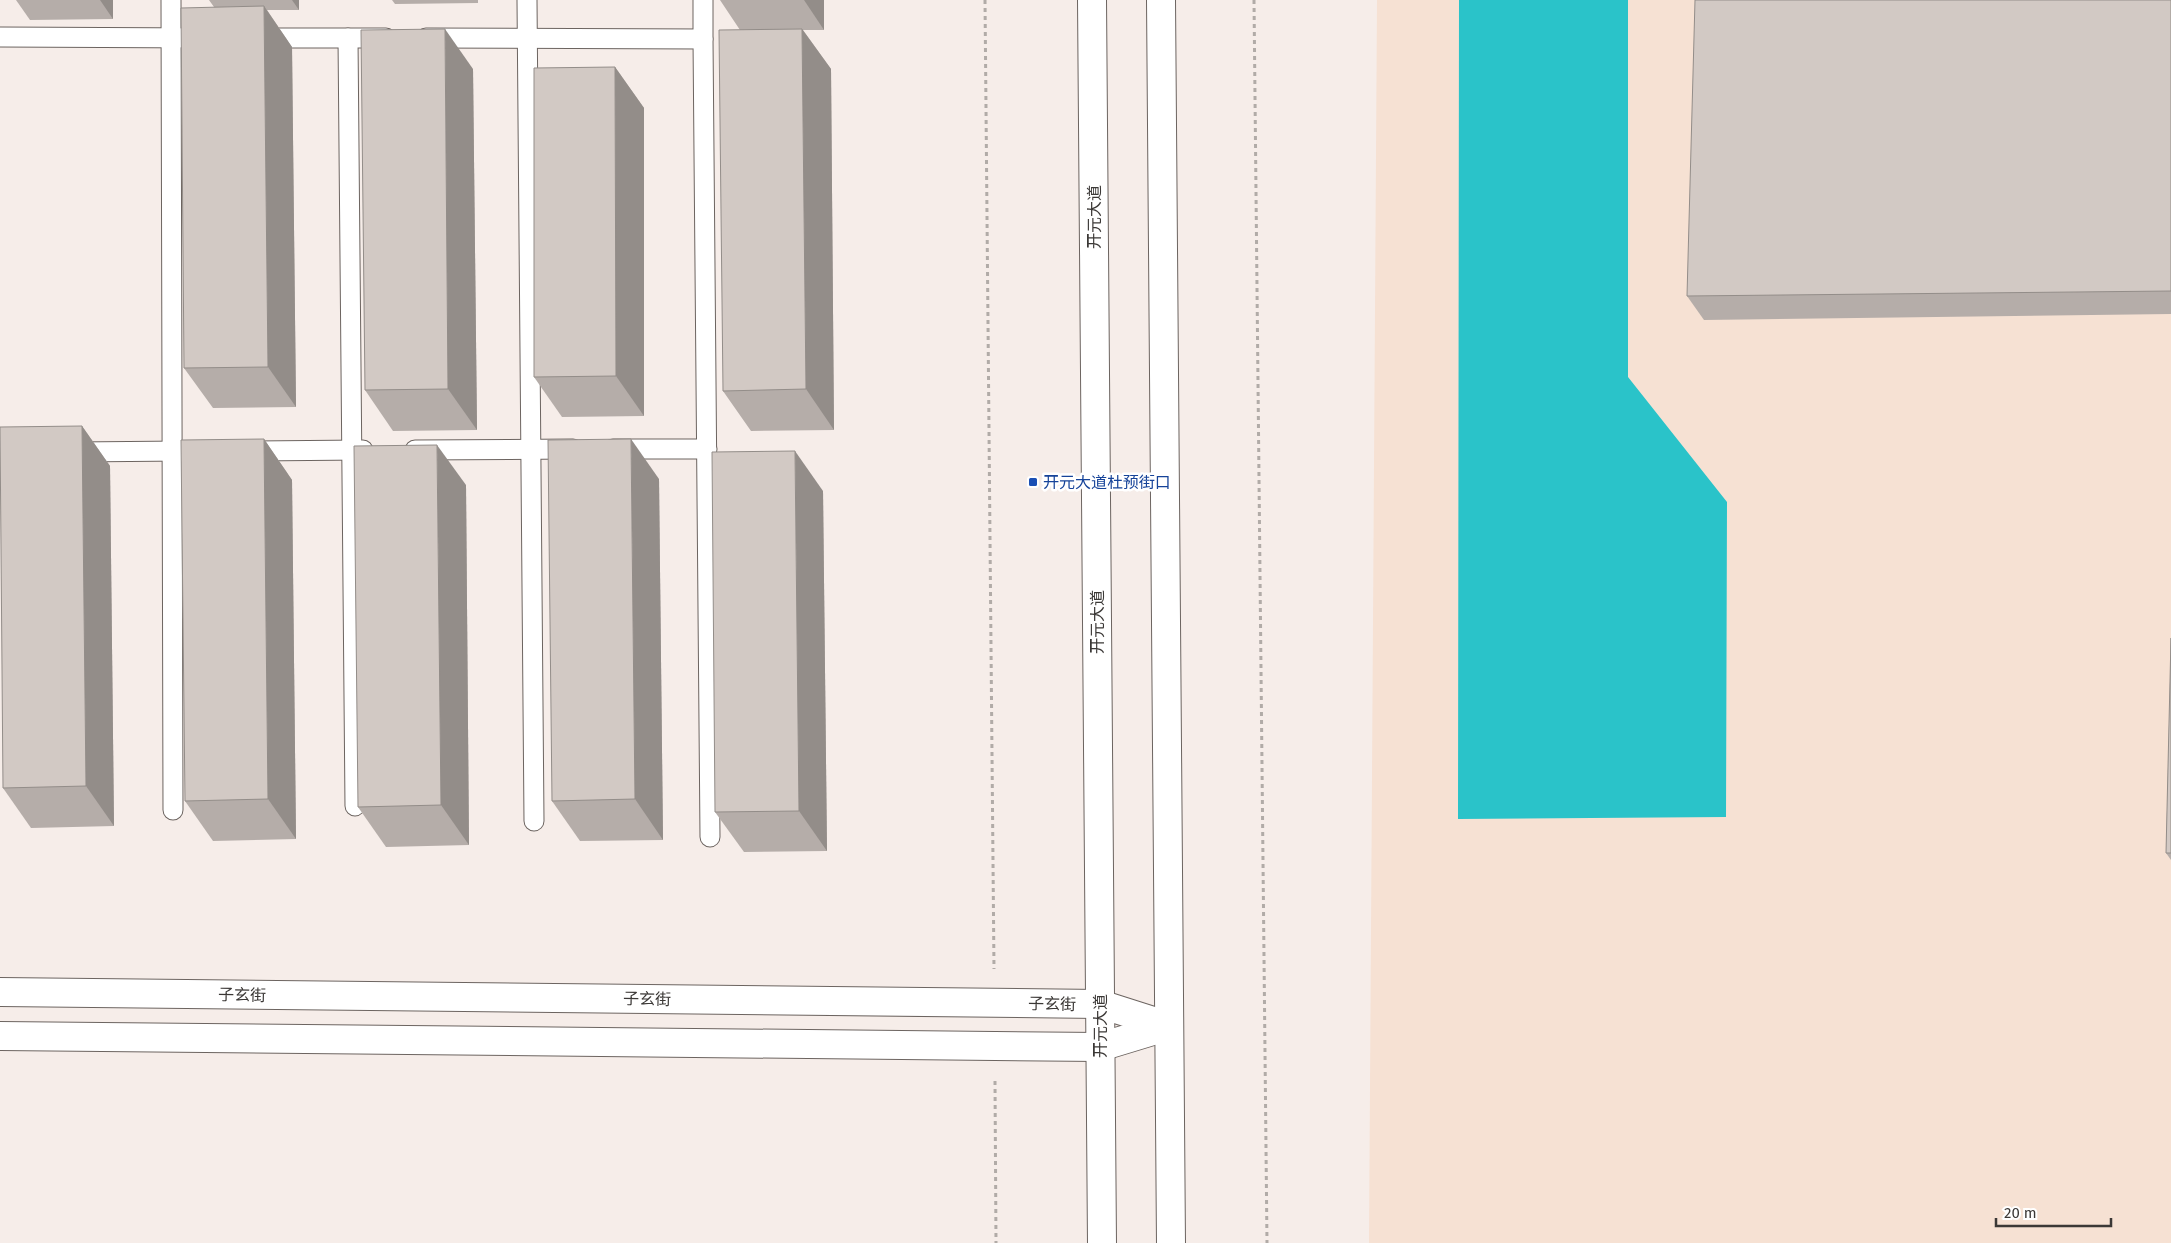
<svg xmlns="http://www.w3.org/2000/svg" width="2171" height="1243" font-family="'Fira Sans','Noto Sans SC',sans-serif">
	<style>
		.industrial { fill: #f6e1d3 }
		.water { fill: #2ac3c9 }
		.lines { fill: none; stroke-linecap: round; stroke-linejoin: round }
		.lane-casing { stroke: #6c6460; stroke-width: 21 }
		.street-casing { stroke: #6c6460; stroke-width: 30 }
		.primary-casing { stroke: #6c6460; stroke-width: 30 }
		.path { stroke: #b1aba7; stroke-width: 3; stroke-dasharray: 4 4; stroke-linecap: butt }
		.lane { stroke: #fff; stroke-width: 19 }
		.street { stroke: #fff; stroke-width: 28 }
		.primary { stroke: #fff; stroke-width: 28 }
		.wall { fill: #b5ada9 }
		.shaded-wall { fill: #938d89 }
		.building { fill: #d2c9c4; stroke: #938d89 }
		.transit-dot { fill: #1a4fb4; stroke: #fff; stroke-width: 2 }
		.labels { text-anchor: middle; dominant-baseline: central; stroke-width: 5; stroke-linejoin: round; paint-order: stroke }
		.street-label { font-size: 16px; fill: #3b3836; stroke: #fff }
		.transit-label { font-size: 16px; fill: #164399; stroke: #fff; text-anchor: start }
	</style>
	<rect width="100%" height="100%" fill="#f6ede9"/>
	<!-- industrial -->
	<polygon class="industrial" points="1377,0 2171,0 2171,1243 1369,1243"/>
	<!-- water -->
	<polygon class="water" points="1459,0 1628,0 1628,377 1727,502 1726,817 1458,819"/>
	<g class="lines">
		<defs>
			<g id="lane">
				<polyline points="171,0 173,810"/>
				<polyline points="527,0 534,821"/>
				<polyline points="703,0 703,39"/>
				<polyline points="0,37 206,38"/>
				<polyline points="261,38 386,38"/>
				<polyline points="348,38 355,806"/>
				<polyline points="426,38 703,39 710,837"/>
				<polyline points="613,449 707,449"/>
				<polyline points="415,450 573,449"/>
				<polyline points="248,451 363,450"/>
				<polyline points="75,452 183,451"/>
			</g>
			<g id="street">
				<polyline points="0,992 1100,1004 1169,1026"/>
				<polyline points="0,1036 1100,1047 1169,1026"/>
			</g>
			<g id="primary">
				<polyline points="1092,0 1102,1243"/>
				<polyline points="1161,0 1171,1243"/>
			</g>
		</defs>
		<!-- lane casing -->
		<use href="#lane" class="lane-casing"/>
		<!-- street casing -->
		<use href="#street" class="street-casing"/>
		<!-- primary casing -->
		<use href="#primary" class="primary-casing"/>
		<!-- path -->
		<g class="path">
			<polyline points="985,0 994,969"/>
			<polyline points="1254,0 1267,1243"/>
			<polyline points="995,1081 996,1243"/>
		</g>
		<!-- lane -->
		<use href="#lane" class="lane"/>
		<!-- street -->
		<use href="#street" class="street"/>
		<!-- primary -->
		<use href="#primary" class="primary"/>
	</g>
	<!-- wall -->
	<g class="wall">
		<polygon points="16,0 113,0 113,19 30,20"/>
		<polygon points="209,0 299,0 299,10 267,10 292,47 296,407 213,408 184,368 214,7"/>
		<polygon points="392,0 478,0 478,3 395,4"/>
		<polygon points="720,0 824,0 824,30 803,30 831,69 834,430 751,431 723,391 740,30"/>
		<polygon points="2171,0 2171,314 1704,320 1687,296"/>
		<polygon points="615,67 644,108 644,416 562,417 534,377"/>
		<polygon points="473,69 477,430 393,431 365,390"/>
		<polygon points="82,426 110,466 114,826 31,828 3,788"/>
		<polygon points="264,439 292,480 296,839 213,841 185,801"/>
		<polygon points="659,479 663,840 580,841 552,801"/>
		<polygon points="466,485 469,845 386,847 358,807"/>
		<polygon points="823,491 827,851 744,852 715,812"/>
		<polygon points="2171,638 2171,860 2166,853"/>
	</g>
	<!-- shaded-wall -->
	<g class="shaded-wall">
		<polygon points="100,0 113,0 113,19"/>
		<polygon points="292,0 299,0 299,10"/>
		<polygon points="804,0 824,0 824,30"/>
		<polygon points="264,6 292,47 296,407 268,367"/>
		<polygon points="445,29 473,69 477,430 448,389"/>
		<polygon points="802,29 831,69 834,430 806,389"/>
		<polygon points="615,67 644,108 644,416 616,376"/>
		<polygon points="82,426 110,466 114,826 86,786"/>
		<polygon points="264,439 292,480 296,839 268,799"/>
		<polygon points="631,439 659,479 663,840 635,799"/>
		<polygon points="437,445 466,485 469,845 441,805"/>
		<polygon points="795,451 823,491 827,851 799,811"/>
	</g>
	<!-- building -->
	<g class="building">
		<polygon points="1695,0 2171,0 2171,291 1687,296"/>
		<polygon points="264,6 268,367 184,368 181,8"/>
		<polygon points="445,29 448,389 365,390 361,30"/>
		<polygon points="802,29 806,389 723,391 719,30"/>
		<polygon points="615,67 616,376 534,377 534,68"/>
		<polygon points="82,426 86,786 3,788 0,427"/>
		<polygon points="264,439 268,799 185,801 181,440"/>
		<polygon points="631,439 635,799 552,801 548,440"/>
		<polygon points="437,445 441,805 358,807 354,446"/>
		<polygon points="795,451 799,811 715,812 712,452"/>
		<polygon points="2171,638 2171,853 2166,853"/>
	</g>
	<!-- markers -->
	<rect class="transit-dot" x="1028" y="477" width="10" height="10" rx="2.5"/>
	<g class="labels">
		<!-- street labels -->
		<g class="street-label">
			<text transform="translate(1094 217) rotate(-90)">开元大道</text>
			<text transform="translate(1097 622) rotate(-90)">开元大道</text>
			<text transform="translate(242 995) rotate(1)">子玄街</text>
			<text transform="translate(647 999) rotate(1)">子玄街</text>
			<text transform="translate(1052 1004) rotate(1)">子玄街</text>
			<text transform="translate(1100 1026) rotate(-90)">开元大道</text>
		</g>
		<!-- transit labels -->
		<g class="transit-label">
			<text x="1043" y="482">开元大道杜预街口</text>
		</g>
	</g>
	<!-- scale -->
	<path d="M1996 1218v8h115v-8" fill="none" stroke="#3b3836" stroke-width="2.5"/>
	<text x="2004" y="1218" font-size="15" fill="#3b3836" stroke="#ffffff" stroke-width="4" paint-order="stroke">20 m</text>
</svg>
